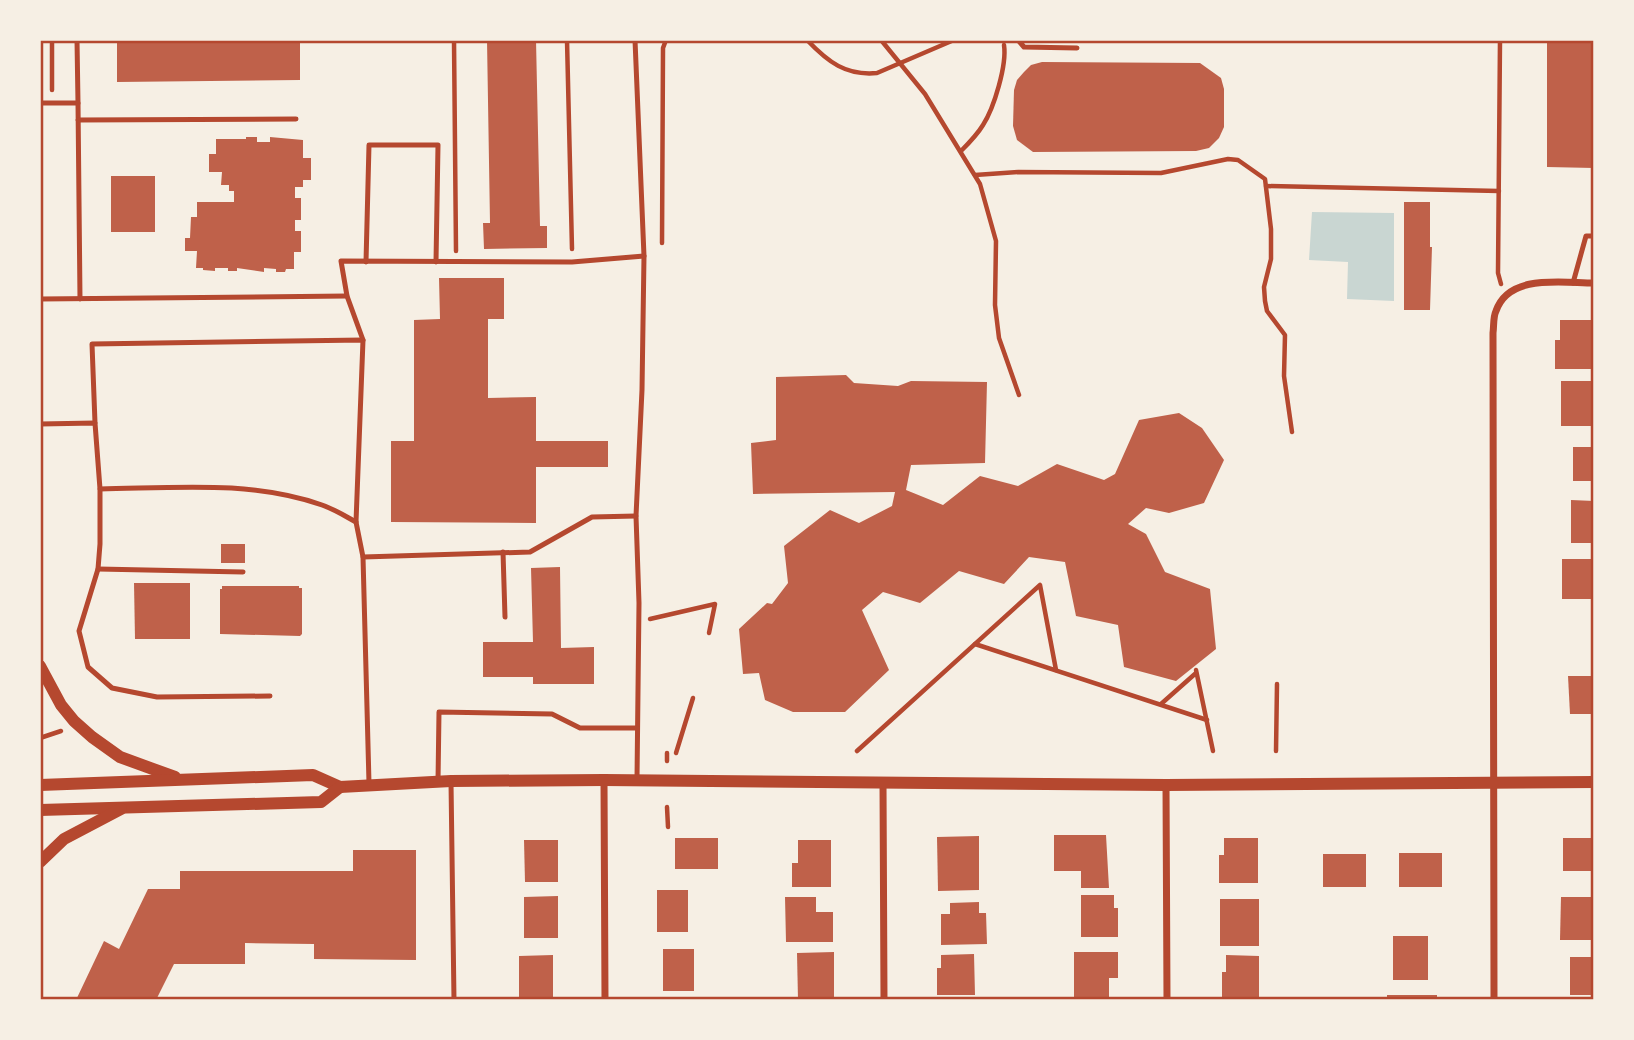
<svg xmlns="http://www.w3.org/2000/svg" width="1634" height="1040" font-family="Poppins,sans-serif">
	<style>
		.water { fill: #c9d6d2 }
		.building { fill: #bf614a }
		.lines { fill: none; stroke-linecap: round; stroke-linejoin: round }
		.path { stroke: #b5482f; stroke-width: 4.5 }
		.service { stroke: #b5482f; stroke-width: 5 }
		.minor { stroke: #b5482f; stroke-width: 7 }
		.tertiary { stroke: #b5482f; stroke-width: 12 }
		.neatline { fill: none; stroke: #b5482f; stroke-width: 2.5 }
	</style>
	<rect width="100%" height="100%" fill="#f6efe4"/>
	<!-- water -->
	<polygon class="water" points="1312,212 1394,213 1394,301 1347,299 1348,262 1309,260"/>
	<!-- building -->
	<g class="building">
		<polygon points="117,40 300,40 300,80 117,82"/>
		<polygon points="487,40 536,40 540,226 547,226 547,248 484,249 483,223 490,223"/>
		<polygon points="1547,40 1594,40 1594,168 1547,167"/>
		<polygon points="1042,62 1200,63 1221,78 1224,89 1224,127 1219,138 1209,148 1196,151 1033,152 1017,140 1013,126 1014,90 1017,80 1024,72 1031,65"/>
		<polygon points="246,137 257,137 257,142 270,142 270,137 303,140 303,158 311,158 311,180 303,180 303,187 295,187 295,198 301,198 301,220 295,220 295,231 301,231 301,252 294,252 294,269 286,269 285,272 276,272 276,269 264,268 264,272 237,268 237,271 228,271 228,268 215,268 215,271 203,270 203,268 196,268 197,251 185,251 185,238 190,238 191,217 197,217 197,202 234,202 234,191 229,191 229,185 221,185 222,172 209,172 209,154 216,154 216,139 246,139"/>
		<rect x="111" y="176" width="44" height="56"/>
		<polygon points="1404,202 1430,202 1430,247 1432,247 1430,310 1404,310"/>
		<polygon points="439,278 504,278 504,319 488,319 488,398 536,397 536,441 608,441 608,467 536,467 536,523 391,522 391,441 414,441 414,320 440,319"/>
		<polygon points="1560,320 1594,320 1594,369 1555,369 1555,340 1560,340"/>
		<polygon points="846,375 854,383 898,386 911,381 987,382 985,463 911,465 906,490 943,505 980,476 1018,486 1057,464 1104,480 1115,474 1139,420 1179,413 1202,428 1224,460 1204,503 1169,513 1146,508 1128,524 1146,534 1165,572 1210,589 1216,649 1176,681 1124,667 1118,625 1076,616 1065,562 1029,557 1004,584 959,571 920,603 883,592 862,610 889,670 845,712 793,712 765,700 759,673 743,674 739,629 767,603 772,604 788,583 784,546 830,510 859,523 892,506 895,492 753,494 751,443 776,440 776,377"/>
		<rect x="1561" y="381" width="32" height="45"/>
		<rect x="1573" y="447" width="21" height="34"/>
		<polygon points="1571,500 1594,501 1594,543 1571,543"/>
		<rect x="221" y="544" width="24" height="19"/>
		<rect x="1562" y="559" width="32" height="40"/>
		<polygon points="560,567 561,648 594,647 594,684 533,684 533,677 483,677 483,642 533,642 531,568"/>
		<polygon points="134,583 190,583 190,639 135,639"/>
		<polygon points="222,586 299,586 299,588 302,588 302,634 300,636 220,634 220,589 222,589"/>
		<polygon points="1568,676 1594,676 1594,714 1570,714"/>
		<polygon points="1054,835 1106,835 1109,888 1081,888 1081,871 1054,871"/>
		<polygon points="979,836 979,890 938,891 937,837"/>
		<rect x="675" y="838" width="43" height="31"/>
		<polygon points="1224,838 1258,838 1258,883 1219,883 1219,855 1224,855"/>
		<rect x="1563" y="838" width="31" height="33"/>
		<polygon points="524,840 558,840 558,882 525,882"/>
		<polygon points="798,840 831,840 831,887 792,887 792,863 798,863"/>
		<polygon points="353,850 416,850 416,960 314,959 314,944 245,943 245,964 174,964 156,1000 76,1000 104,941 119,949 148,889 180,889 180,871 353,871"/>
		<rect x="1399" y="853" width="43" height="34"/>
		<rect x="1323" y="854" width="43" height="33"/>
		<rect x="657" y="890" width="31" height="42"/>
		<polygon points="1081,895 1114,895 1114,908 1118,908 1118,937 1081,937"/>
		<polygon points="558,896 558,938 524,938 524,897"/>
		<polygon points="785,897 816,897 816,912 833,912 833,942 786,942"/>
		<polygon points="1561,897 1593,897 1593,940 1560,940"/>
		<rect x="1220" y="899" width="39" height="47"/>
		<polygon points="979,902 979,913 986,913 987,944 941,945 941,914 950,914 950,903"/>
		<rect x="1393" y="936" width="35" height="44"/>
		<rect x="663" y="949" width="31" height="42"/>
		<polygon points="834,952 834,1000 798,1000 797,953"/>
		<polygon points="1074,952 1118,952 1118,978 1109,978 1109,999 1074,998"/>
		<polygon points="974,954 975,995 937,995 937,968 941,968 941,955"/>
		<polygon points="553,955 553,997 519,997 519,956"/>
		<polygon points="1226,955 1259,956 1259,998 1222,998 1222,972 1226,972"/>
		<rect x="1570" y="957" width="24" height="38"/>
		<rect x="1387" y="995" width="50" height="5"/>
	</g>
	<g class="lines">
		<!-- path -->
		<g class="path">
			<polyline points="454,40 456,251"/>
			<polyline points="567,40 572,249"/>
			<path d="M807 40C828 62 846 76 877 73L954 40"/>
			<polyline points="881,40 925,94 980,184 996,241 995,305 999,338 1019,395"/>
			<polyline points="1500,40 1498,273 1501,284"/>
			<polyline points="52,90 52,40"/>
			<path d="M961 151C969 143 977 135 983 125 994 108 1007 65 1004 45"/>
			<polyline points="975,175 1018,172 1161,173 1228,159 1238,160 1265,179 1271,229 1271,259 1264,287 1265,301 1267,311 1285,335 1284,376 1292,432"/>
			<polyline points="1266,186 1499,191"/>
			<polyline points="662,243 663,48 666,40"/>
			<polyline points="650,619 715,604 709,633"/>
			<polyline points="975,644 1207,720"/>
			<polyline points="1196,670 1213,751"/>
			<polyline points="1161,704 1196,673"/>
			<polyline points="40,738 61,731"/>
			<polyline points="857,751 1040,585 1056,670"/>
			<polyline points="1276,751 1277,684"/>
			<polyline points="667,753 667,761"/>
			<polyline points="676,753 693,698"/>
			<polyline points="667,807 668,827"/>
		</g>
		<!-- service -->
		<g class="service">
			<polyline points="635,40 644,256 642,390 636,516 639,603 637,779"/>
			<polyline points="1018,40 1024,47 1077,48"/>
			<polyline points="40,103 78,103 77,40"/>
			<polyline points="78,103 80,299"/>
			<polyline points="78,120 296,119"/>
			<polyline points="366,262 369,145 438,145 436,262"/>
			<polyline points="1573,283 1586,236 1594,236"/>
			<polyline points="40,299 347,296"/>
			<polyline points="363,340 347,296 341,261 572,262 644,256"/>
			<polyline points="95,423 92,344 363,340 356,522 363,557 369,783"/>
			<polyline points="40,424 95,423 100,489 100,544 98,569 79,631 88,667 112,688 157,697 270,696"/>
			<path d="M100 489C174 488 251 480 322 505 334 509 345 516 356 522"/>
			<polyline points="503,552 505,617"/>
			<polyline points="363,557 530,552 592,517 636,516"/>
			<polyline points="98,569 243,572"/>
			<polyline points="438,782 439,712 552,714 580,728 637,728"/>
			<polyline points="451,782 454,1000"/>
		</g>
		<!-- minor -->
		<g class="minor">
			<polyline points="604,780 605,1000"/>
			<polyline points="883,782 884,1000"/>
			<polyline points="1166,785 1167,1000"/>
			<path d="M1494 1000 1493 333C1494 326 1493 317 1496 311 1509 273 1563 283 1594 283"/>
		</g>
		<!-- tertiary -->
		<g class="tertiary">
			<polyline points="40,666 61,705 74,721 92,737 120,757 175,777"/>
			<polyline points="40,785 313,775 340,787 451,781 604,780 1166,785 1594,782"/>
			<polyline points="40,810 321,802 340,787"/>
			<polyline points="40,862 64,839 121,809"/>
		</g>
	</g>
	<!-- border -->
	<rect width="1634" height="1040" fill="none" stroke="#f6efe4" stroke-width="84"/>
	<rect x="42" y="42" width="1550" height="956" class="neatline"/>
</svg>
